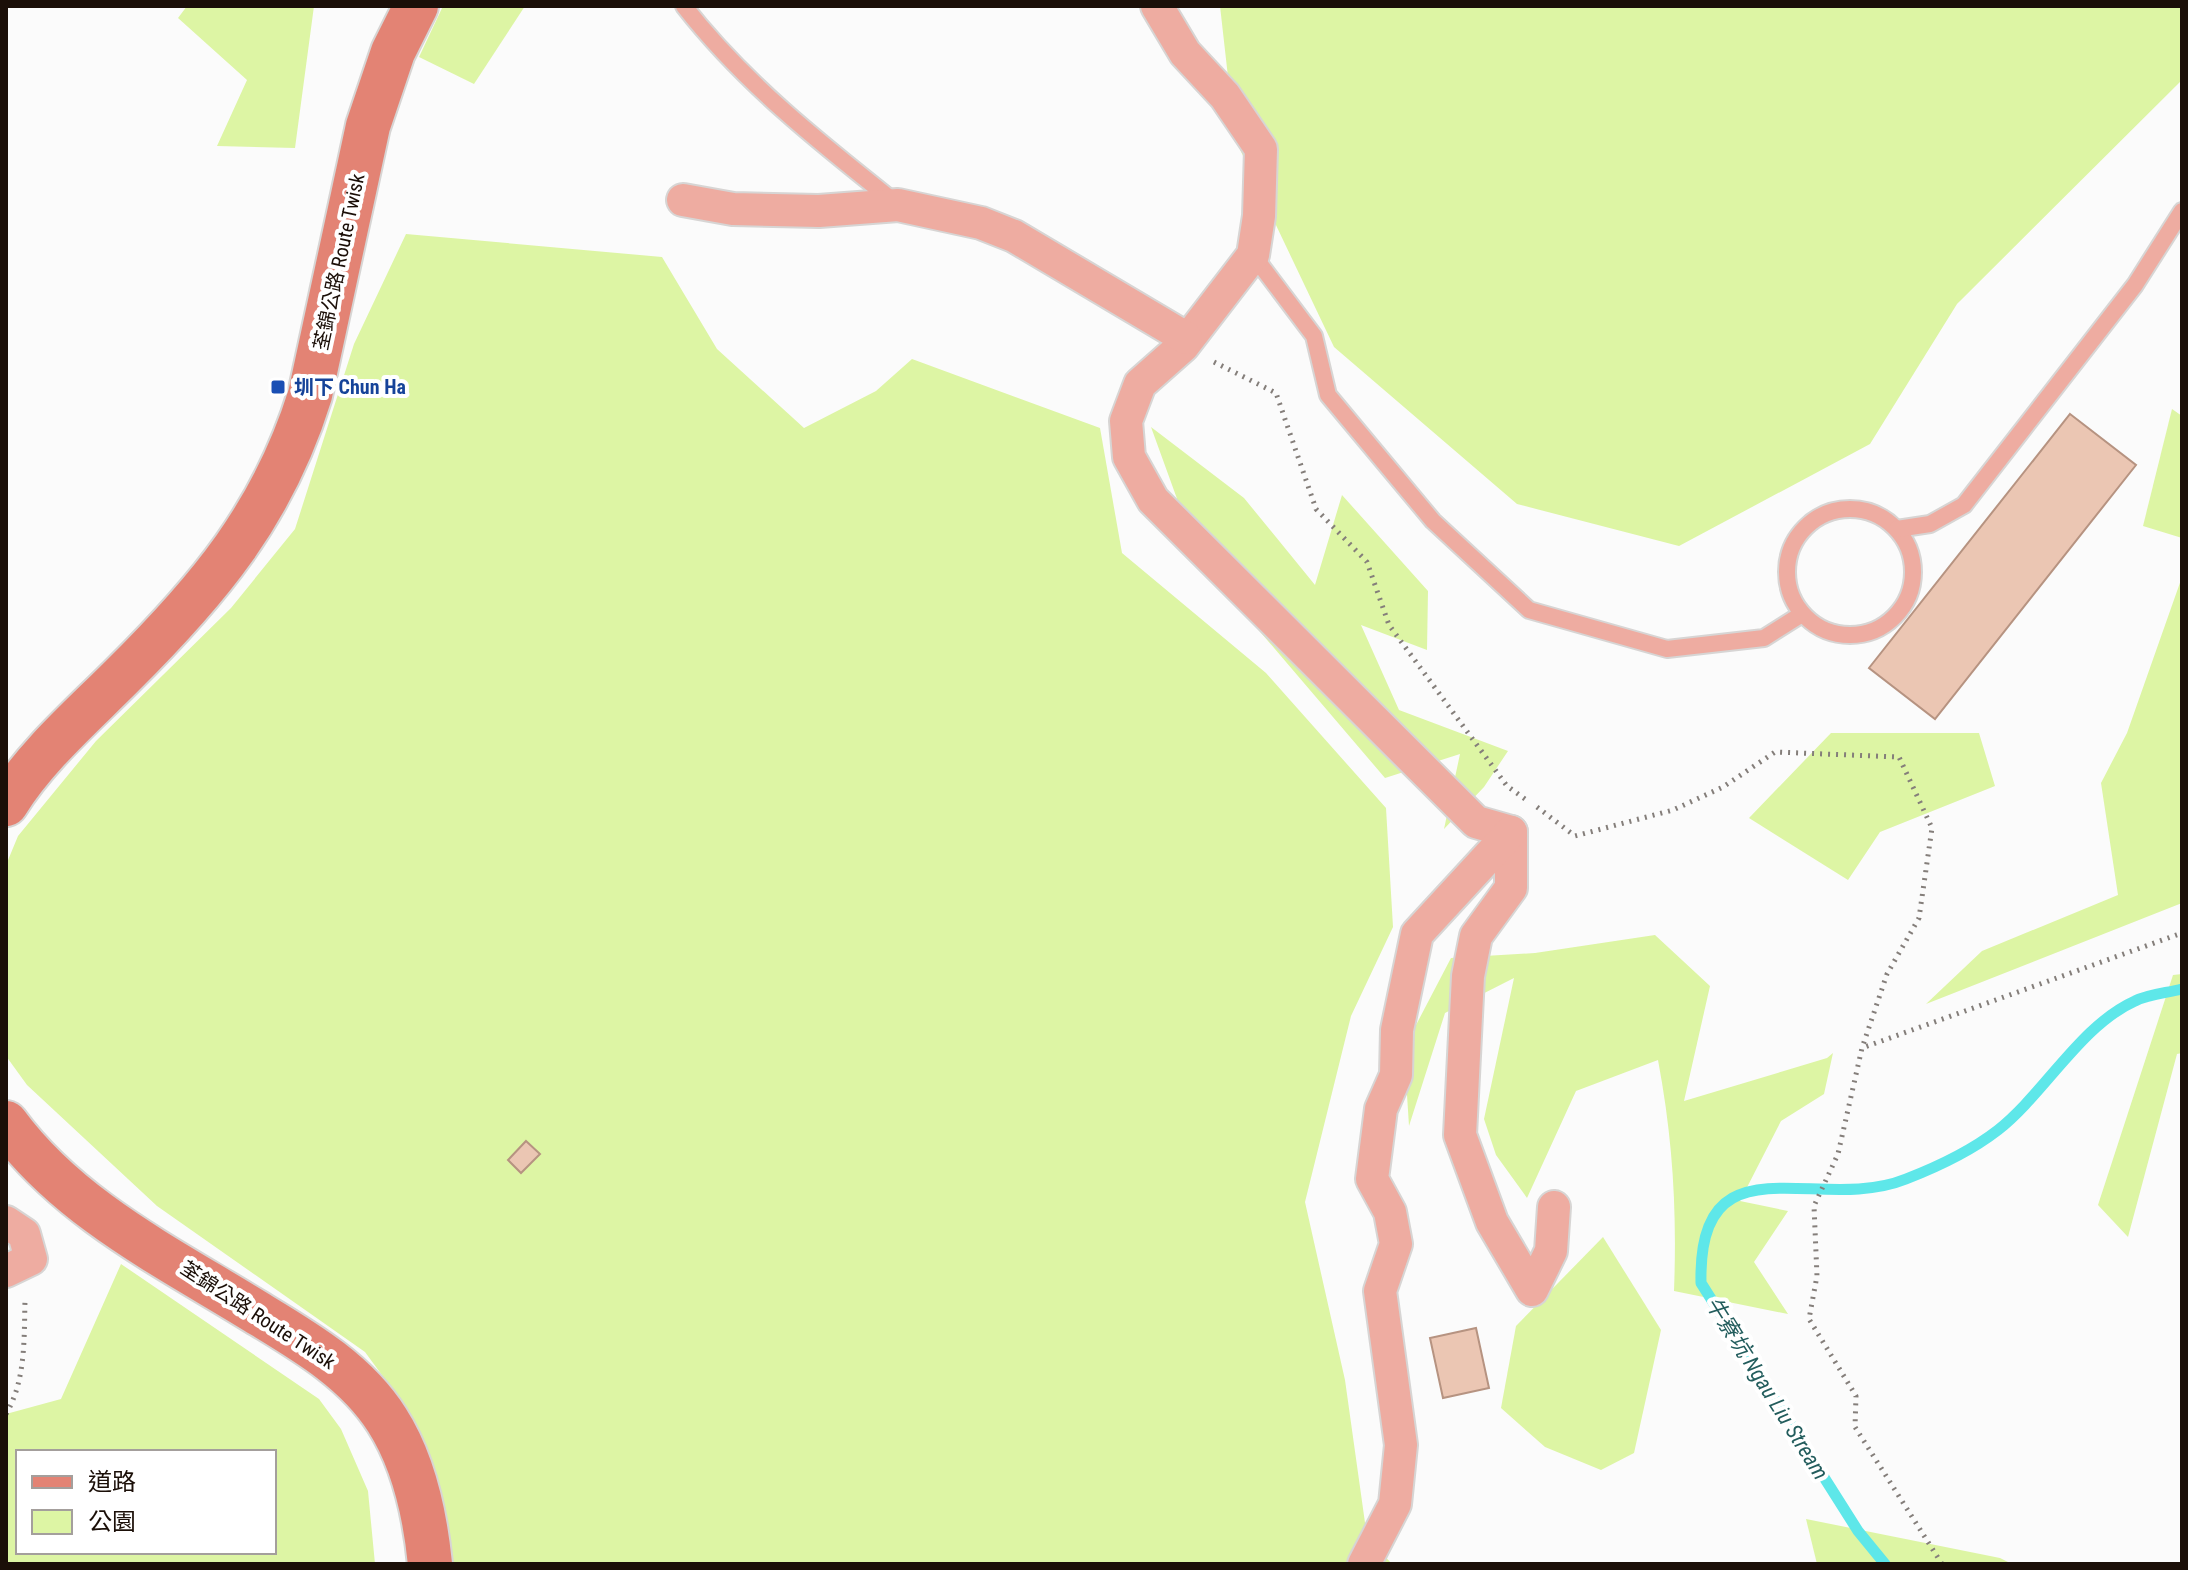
<svg xmlns="http://www.w3.org/2000/svg" width="2188" height="1570" font-family="'Roboto Condensed','Noto Sans TC',sans-serif">
	<style>
		.green { fill: #ddf5a4; fill-rule: evenodd }
		.lines { fill: none; stroke-linecap: round; stroke-linejoin: round }
		.stream { stroke: #5ee7e9; stroke-width: 11 }
		.building { fill: #ebc6b3; stroke: #b69381; stroke-width: 2 }
		.service-casing { stroke: #d7d5d4; stroke-width: 20 }
		.minor-casing { stroke: #d7d5d4; stroke-width: 36 }
		.secondary-casing { stroke: #d7d5d4; stroke-width: 48 }
		.path { stroke: #847e7a; stroke-width: 5; stroke-dasharray: 2 6; stroke-linecap: butt }
		.service { stroke: #eeaca1; stroke-width: 16 }
		.minor { stroke: #eeaca1; stroke-width: 32 }
		.secondary { stroke: #e38374; stroke-width: 44 }
		.transit-dot { fill: #1a4fb4; stroke: #fff; stroke-width: 3 }
		.labels { text-anchor: middle; dominant-baseline: central; stroke-width: 8; stroke-linejoin: round; paint-order: stroke }
		.street-label { font-size: 20px; fill: #1b0f08; stroke: #fff }
		.transit-label { font-size: 20px; font-weight: bold; fill: #164399; stroke: #fff; text-anchor: start }
		.water-label { font-size: 22px; font-style: italic; fill: #235d5d; stroke: #fff }
	</style>
	<rect width="100%" height="100%" fill="#fbfbfb"/>
	<!-- green -->
	<g class="green">
		<polygon points="187,6 314,6 295,148 217,146 247,80 178,18"/>
		<polygon points="443,6 525,6 474,84 419,57"/>
		<polygon points="1220,6 2182,6 2182,80 1957,304 1870,444 1679,546 1517,504 1334,347 1235,139"/>
		<polygon points="406,234 662,257 717,349 804,428 876,391 912,359 1100,428 1122,553 1266,673 1386,808 1393,927 1351,1016 1305,1202 1345,1380 1367,1537 1392,1564 441,1564 432,1475 398,1397 365,1352 157,1206 27,1085 6,1056 6,865 18,836 96,741 231,608 295,529 354,344"/>
		<polygon points="2172,409 2182,416 2182,538 2143,526"/>
		<polygon points="1151,427 1244,498 1315,585 1342,495 1428,591 1427,650 1361,625 1399,710 1508,751 1484,787 1444,829 1460,754 1385,778 1245,614 1205,576"/>
		<polygon points="2182,577 2182,903 1926,1004 1982,951 2118,895 2101,783 2127,733"/>
		<polygon points="1831,733 1979,733 1995,786 1880,832 1848,880 1749,818"/>
		<path d="M1655 935 1710 986 1684 1101 1827 1058 1833 1053 1824 1094 1781 1121 1740 1201 1788 1211 1754 1262 1788 1314 1674 1291C1677 1210 1673 1140 1658 1060L1576 1091 1527 1198 1496 1155 1484 1119 1514 978 1445 1013 1409 1126 1404 1048 1451 958 1535 953Z"/>
		<polygon points="2182,974 2182,1053 2177,1054 2128,1237 2098,1205 2173,975"/>
		<polygon points="1603,1237 1661,1330 1634,1453 1601,1470 1545,1447 1501,1408 1516,1326"/>
		<path d="M121 1264 319 1399 341 1429 368 1491 375 1564H6V1414L61 1399ZM274 1452V1552H18V1452Z"/>
		<polygon points="1806,1519 2000,1558 2012,1564 1817,1564"/>
	</g>
	<g class="lines">
		<!-- stream -->
		<path class="stream" d="M1885 1564 1858 1531 1701 1283C1698 1134 1817 1215 1906 1179 1937 1167 1971 1151 1998 1130 2044 1094 2081 1025 2135 1001 2149 994 2167 993 2182 989"/>
	</g>
	<!-- building -->
	<g class="building">
		<polygon points="2070,414 2136,465 1935,719 1869,668"/>
		<polygon points="526,1141 540,1154 521,1173 508,1160"/>
		<polygon points="1476,1328 1489,1388 1443,1398 1430,1338"/>
	</g>
	<g class="lines">
		<defs>
			<g id="service">
				<path d="M684 6C744 83 820 143 897 204"/>
				<polyline points="1253,255 1314,336 1328,395 1433,521 1529,610 1667,649 1764,638 1802,614"/>
				<circle cx="1850" cy="572" r="63"/>
				<polyline points="1897,529 1930,524 1964,505 2135,285 2182,211"/>
			</g>
			<g id="minor">
				<polyline points="1157,6 1185,53 1225,96 1261,149 1259,216 1253,255 1183,346 1140,384 1126,421 1129,457 1153,500 1476,822 1511,832 1511,888 1476,936 1468,976 1460,1135 1492,1222 1532,1290 1551,1251 1554,1207"/>
				<polyline points="683,200 733,209 819,211 898,205 981,223 1014,236 1186,338"/>
				<polyline points="6,1222 24,1234 31,1259 6,1271"/>
				<polyline points="1364,1564 1395,1504 1401,1445 1380,1291 1396,1244 1390,1212 1372,1179 1381,1109 1396,1075 1397,1030 1417,934 1511,832"/>
			</g>
			<g id="secondary">
				<path d="M6 804C36 756 81 717 121 677 208 591 273 514 310 395L368 126 393 52 416 6"/>
				<path d="M6 1123C69 1209 167 1257 256 1312 304 1341 356 1371 387 1420 414 1462 425 1514 430 1564"/>
			</g>
		</defs>
		<!-- service casing -->
		<use href="#service" class="service-casing"/>
		<!-- minor casing -->
		<use href="#minor" class="minor-casing"/>
		<!-- secondary casing -->
		<use href="#secondary" class="secondary-casing"/>
		<!-- path -->
		<g class="path">
			<polyline points="1214,362 1276,393 1316,509 1367,562 1389,625 1507,786 1525,799"/>
			<polyline points="1537,807 1575,836 1673,810 1723,787 1775,752 1899,757 1932,828 1919,918 1887,974 1862,1048"/>
			<path d="M6 1414C26 1380 24 1338 25 1300"/>
			<polyline points="1942,1564 1855,1427 1856,1396 1809,1319 1817,1276 1814,1206 1838,1154 1862,1048 2182,933"/>
		</g>
		<!-- service -->
		<use href="#service" class="service"/>
		<!-- minor -->
		<use href="#minor" class="minor"/>
		<!-- secondary -->
		<use href="#secondary" class="secondary"/>
	</g>
	<!-- markers -->
	<rect class="transit-dot" x="270" y="379" width="16" height="16" rx="4"/>
	<g class="labels">
		<!-- street labels -->
		<g class="street-label">
			<text transform="translate(339 262) rotate(-78)">荃錦公路 Route Twisk</text>
			<text transform="translate(258 1315) rotate(33)">荃錦公路 Route Twisk</text>
		</g>
		<!-- transit labels -->
		<g class="transit-label">
			<text x="294" y="387">圳下 Chun Ha</text>
		</g>
		<!-- water labels -->
		<g class="water-label">
			<text transform="translate(1767 1388) rotate(58)">牛寮坑 Ngau Liu Stream</text>
		</g>
	</g>
	<!-- border -->
	<rect width="2188" height="1570" fill="none" stroke="#1b0f08" stroke-width="16"/>
	<!-- legend -->
	<rect x="16" y="1450" width="260" height="104" fill="#ffffff" stroke="#a49f9c" stroke-width="2"/>
	<rect x="32" y="1476" width="40" height="12" fill="#e38374" stroke="#a49f9c" stroke-width="2"/>
	<text x="88" y="1490" font-size="24" fill="#1b0f08">道路</text>
	<rect x="32" y="1510" width="40" height="24" fill="#ddf5a4" stroke="#a49f9c" stroke-width="2"/>
	<text x="88" y="1530" font-size="24" fill="#1b0f08">公園</text>
</svg>
